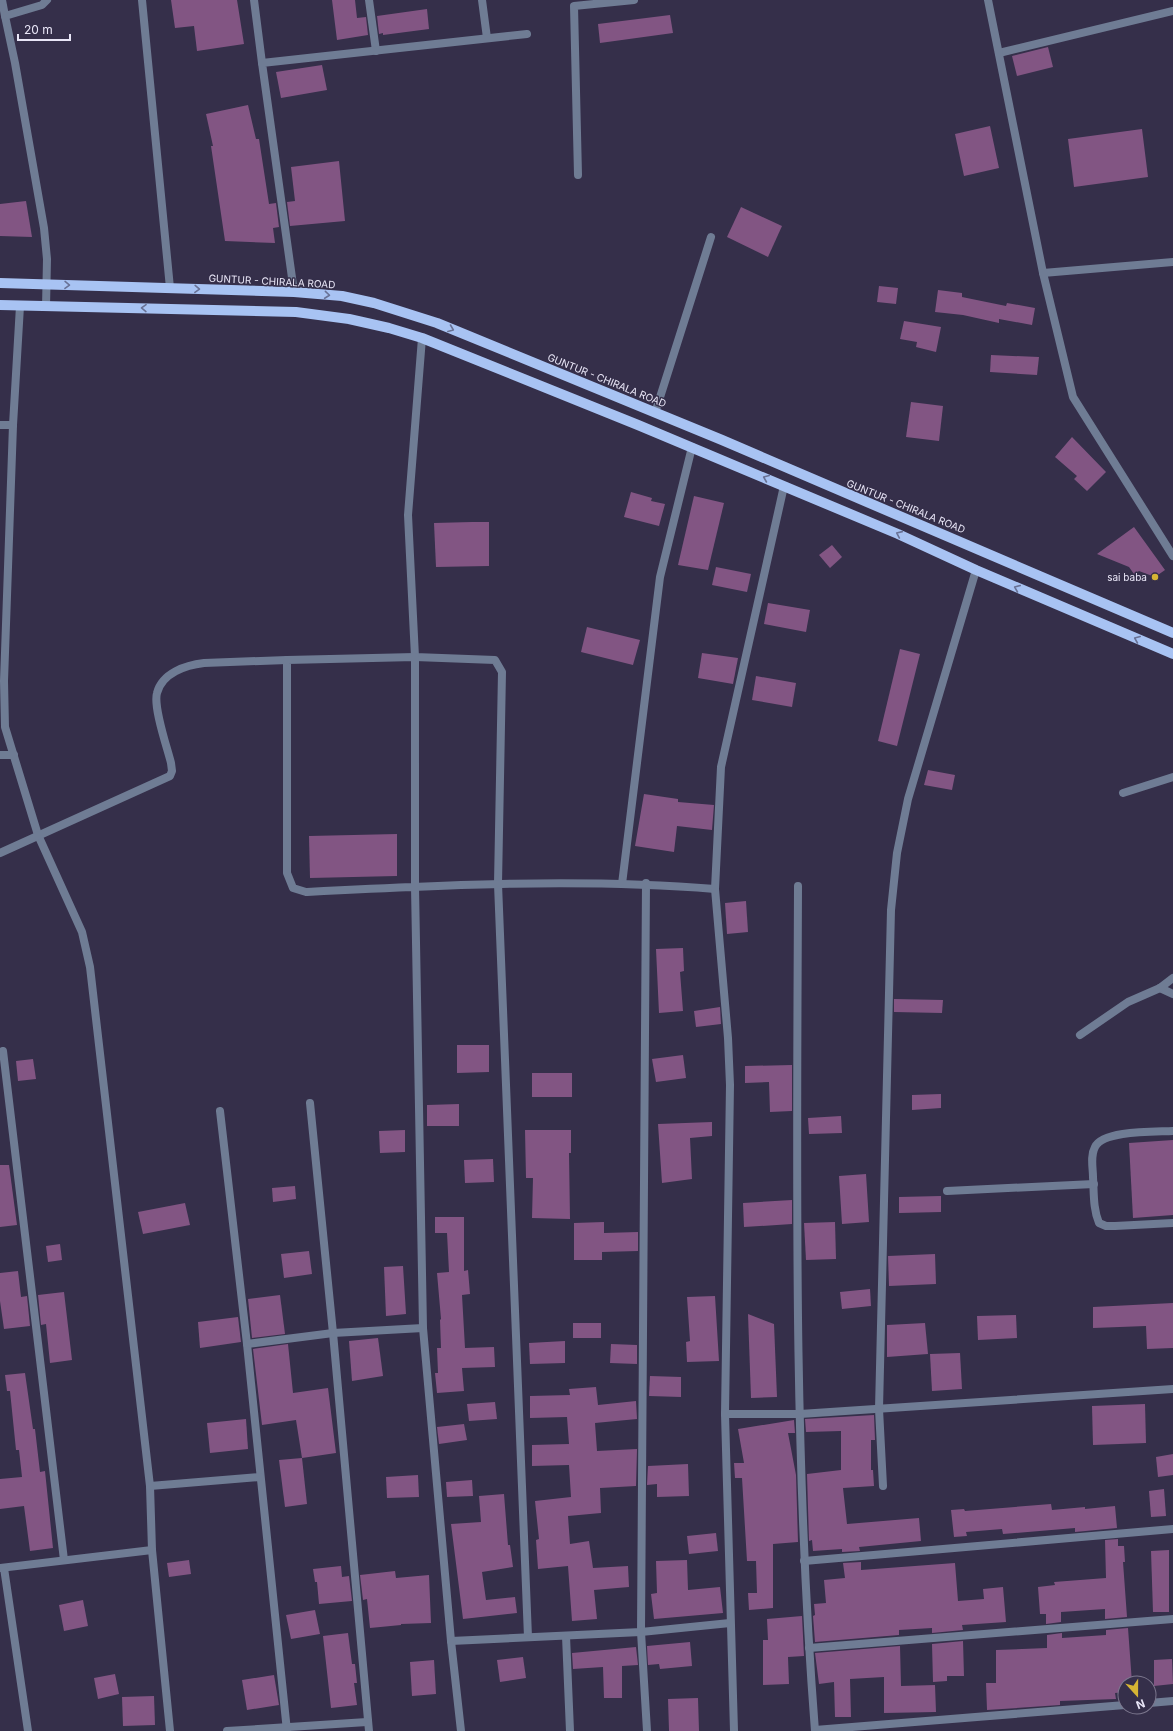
<svg xmlns="http://www.w3.org/2000/svg" width="1173" height="1731" font-family="Inter,sans-serif">
	<style>
		.building { fill: #825583 }
		.lines { fill: none; stroke-linecap: round; stroke-linejoin: round }
		.minor { stroke: #6f7c94; stroke-width: 8 }
		.tertiary { stroke: #6f7c94; stroke-width: 8 }
		.primary { stroke: #a8c3f3; stroke-width: 10 }
		.oneway { stroke: #697296 }
		.poi-dot { fill: #d6b534; stroke: #352f4a; stroke-width: 1.5 }
		.labels { text-anchor: middle; dominant-baseline: central; stroke-width: 3; stroke-linejoin: round; paint-order: stroke }
		.street-label { font-size: 10px; fill: #e9e6f7; stroke: #352f4a }
		.poi-label { font-size: 10px; fill: #e9e6f7; stroke: #352f4a; text-anchor: end }
	</style>
	<rect width="100%" height="100%" fill="#352f4a"/>
	<!-- building -->
	<g class="building">
		<polygon points="171,0 237,0 244,44 197,51 194,26 175,28"/>
		<polygon points="332,0 355,0 357,18 366,17 368,35 337,40"/>
		<polygon points="427,9 429,29 383,35 383,33 379,34 377,16"/>
		<polygon points="670,15 673,33 600,43 598,24"/>
		<polygon points="1048,47 1053,67 1017,76 1012,56"/>
		<polygon points="322,65 327,90 281,98 276,72"/>
		<polygon points="248,105 256,139 259,139 269,204 276,203 279,227 273,228 275,243 225,241 211,146 213,146 206,114"/>
		<polygon points="990,126 999,168 964,176 955,134"/>
		<polygon points="1142,129 1148,177 1074,187 1068,139"/>
		<polygon points="339,161 345,221 290,226 287,202 295,201 291,167"/>
		<polygon points="26,201 32,237 0,236 0,204"/>
		<polygon points="741,207 782,226 768,257 727,237"/>
		<polygon points="879,286 898,288 896,304 877,302"/>
		<polygon points="938,290 962,293 962,297 1006,306 1007,303 1035,308 1032,325 999,319 999,323 963,315 935,312"/>
		<polygon points="904,321 941,327 936,352 916,347 917,342 900,339"/>
		<polygon points="991,355 1039,357 1037,375 990,372"/>
		<polygon points="911,402 943,406 939,441 906,437"/>
		<polygon points="1072,437 1106,472 1087,491 1074,479 1077,476 1055,457"/>
		<polygon points="631,492 652,498 651,501 665,504 659,526 624,517"/>
		<polygon points="694,496 724,503 708,570 678,565"/>
		<polygon points="472,522 489,522 489,566 436,567 434,523"/>
		<polygon points="1134,527 1165,570 1155,577 1139,571 1134,574 1129,567 1097,554"/>
		<polygon points="832,545 842,557 830,568 819,555"/>
		<polygon points="716,567 751,574 747,592 712,585"/>
		<polygon points="768,603 810,610 806,632 764,624"/>
		<polygon points="587,627 640,640 633,665 581,652"/>
		<polygon points="900,649 920,654 897,746 878,741"/>
		<polygon points="702,653 738,658 733,684 698,678"/>
		<polygon points="756,676 796,683 792,707 752,700"/>
		<polygon points="928,770 955,775 952,790 924,785"/>
		<polygon points="644,794 678,799 678,802 714,805 712,830 677,826 674,852 635,846"/>
		<polygon points="397,834 397,876 310,878 309,836"/>
		<polygon points="746,901 748,932 727,934 725,903"/>
		<polygon points="683,948 684,971 680,972 683,1011 659,1013 656,949"/>
		<polygon points="894,999 943,1000 942,1013 894,1012"/>
		<polygon points="720,1007 721,1024 696,1027 694,1011"/>
		<polygon points="457,1045 489,1045 489,1072 457,1073"/>
		<polygon points="683,1055 686,1078 656,1082 652,1059"/>
		<polygon points="33,1059 36,1079 18,1081 16,1061"/>
		<polygon points="792,1065 792,1111 770,1112 769,1082 745,1083 745,1066"/>
		<rect x="532" y="1073" width="40" height="24"/>
		<polygon points="941,1094 941,1108 912,1110 912,1095"/>
		<polygon points="459,1104 459,1126 427,1126 427,1105"/>
		<polygon points="841,1116 842,1133 809,1134 808,1118"/>
		<polygon points="712,1122 712,1136 690,1138 692,1179 662,1183 658,1124"/>
		<polygon points="405,1130 405,1152 380,1153 379,1131"/>
		<polygon points="525,1130 571,1130 571,1153 569,1153 570,1219 532,1218 533,1178 526,1178"/>
		<polygon points="1173,1140 1173,1215 1133,1218 1129,1143"/>
		<polygon points="493,1159 494,1182 465,1183 464,1160"/>
		<polygon points="0,1165 9,1165 17,1225 0,1227"/>
		<polygon points="866,1174 869,1222 842,1224 839,1176"/>
		<polygon points="295,1186 296,1199 273,1202 272,1188"/>
		<polygon points="941,1196 941,1212 899,1213 899,1197"/>
		<polygon points="792,1200 792,1224 744,1227 743,1203"/>
		<polygon points="185,1203 190,1225 143,1234 138,1212"/>
		<polygon points="435,1217 464,1217 464,1271 468,1270 470,1294 462,1295 465,1348 494,1347 495,1367 462,1368 464,1391 437,1393 435,1373 438,1373 437,1348 441,1348 440,1320 441,1319 437,1273 449,1272 447,1233 435,1233"/>
		<polygon points="604,1222 604,1233 638,1232 638,1251 602,1252 602,1260 574,1260 574,1223"/>
		<polygon points="835,1222 836,1259 806,1260 804,1223"/>
		<polygon points="60,1244 62,1260 48,1262 46,1246"/>
		<polygon points="309,1251 312,1274 284,1278 281,1254"/>
		<polygon points="935,1254 936,1284 889,1286 888,1256"/>
		<polygon points="403,1266 406,1314 386,1316 384,1267"/>
		<polygon points="18,1271 21,1297 27,1296 30,1326 4,1329 0,1301 0,1273"/>
		<polygon points="870,1289 871,1306 842,1309 840,1292"/>
		<polygon points="64,1292 72,1360 50,1363 46,1324 41,1325 38,1295"/>
		<polygon points="280,1295 285,1334 252,1338 248,1299"/>
		<polygon points="715,1296 719,1361 687,1362 686,1342 690,1341 687,1297"/>
		<polygon points="1173,1303 1173,1348 1147,1349 1146,1326 1093,1328 1093,1307"/>
		<polygon points="748,1314 774,1324 777,1397 751,1398"/>
		<polygon points="1016,1315 1017,1338 978,1340 977,1316"/>
		<polygon points="238,1317 241,1342 200,1348 198,1322"/>
		<rect x="573" y="1323" width="28" height="15"/>
		<polygon points="925,1323 928,1354 887,1357 887,1325"/>
		<polygon points="378,1338 383,1376 352,1381 349,1341"/>
		<polygon points="565,1341 565,1363 530,1364 529,1343"/>
		<polygon points="288,1344 293,1393 328,1388 336,1453 302,1458 296,1420 262,1425 253,1349"/>
		<polygon points="611,1344 637,1345 637,1364 610,1363"/>
		<polygon points="960,1353 962,1389 932,1391 930,1354"/>
		<polygon points="25,1373 33,1429 35,1429 40,1472 45,1471 53,1548 30,1551 24,1506 0,1509 0,1479 22,1477 19,1450 16,1450 10,1391 7,1391 5,1375"/>
		<polygon points="650,1376 681,1377 681,1397 649,1396"/>
		<polygon points="596,1387 598,1405 636,1401 637,1419 595,1423 597,1451 637,1449 636,1486 600,1488 601,1513 568,1516 570,1544 589,1541 593,1568 628,1566 629,1587 594,1590 597,1619 572,1621 568,1566 538,1569 536,1540 539,1539 535,1501 571,1497 569,1465 532,1466 532,1445 569,1444 567,1417 530,1418 530,1396 570,1395 569,1389"/>
		<polygon points="495,1402 497,1419 469,1421 467,1404"/>
		<polygon points="1145,1404 1146,1443 1093,1445 1092,1406"/>
		<polygon points="874,1415 875,1440 871,1440 871,1470 873,1470 874,1486 843,1488 847,1524 919,1518 921,1541 859,1547 860,1551 842,1552 842,1549 813,1551 812,1540 809,1541 807,1474 841,1470 841,1431 806,1432 805,1419"/>
		<polygon points="246,1419 248,1449 210,1453 207,1423"/>
		<polygon points="794,1420 795,1433 788,1433 796,1475 798,1542 773,1544 773,1608 749,1610 748,1593 757,1593 756,1561 747,1561 742,1478 735,1478 734,1463 744,1463 738,1429"/>
		<polygon points="464,1424 467,1440 439,1444 437,1427"/>
		<polygon points="1173,1454 1173,1475 1158,1477 1156,1457"/>
		<polygon points="302,1458 307,1504 285,1507 279,1460"/>
		<polygon points="688,1464 689,1496 657,1497 657,1484 647,1485 648,1466"/>
		<polygon points="418,1475 419,1497 387,1498 386,1477"/>
		<polygon points="472,1480 473,1496 447,1497 446,1482"/>
		<polygon points="1164,1489 1166,1516 1151,1517 1149,1491"/>
		<polygon points="504,1494 508,1545 510,1545 513,1567 482,1572 486,1600 515,1597 517,1613 463,1619 451,1524 481,1522 479,1496"/>
		<polygon points="1051,1504 1052,1510 1085,1507 1085,1509 1115,1506 1117,1528 1075,1532 1075,1528 1003,1534 1002,1529 966,1532 967,1536 954,1537 951,1510 964,1509 965,1511"/>
		<polygon points="716,1533 718,1551 689,1554 687,1536"/>
		<polygon points="1118,1539 1118,1546 1124,1546 1125,1562 1123,1562 1127,1617 1105,1619 1105,1609 1061,1612 1061,1622 1046,1624 1046,1614 1040,1614 1038,1587 1055,1585 1054,1582 1106,1578 1105,1540"/>
		<polygon points="1169,1550 1169,1612 1153,1612 1151,1551"/>
		<polygon points="189,1560 191,1574 169,1577 167,1563"/>
		<polygon points="687,1560 688,1590 720,1587 723,1613 654,1619 651,1594 657,1593 656,1561"/>
		<polygon points="861,1562 861,1570 955,1563 958,1601 984,1599 983,1589 1003,1587 1006,1622 962,1625 963,1630 932,1633 932,1628 899,1630 899,1635 815,1642 813,1616 815,1615 814,1604 826,1603 824,1580 845,1578 843,1563"/>
		<polygon points="341,1566 342,1577 349,1576 352,1601 319,1604 317,1582 315,1582 313,1569"/>
		<polygon points="395,1571 396,1578 429,1575 431,1623 401,1624 401,1625 370,1628 367,1599 363,1600 360,1575"/>
		<polygon points="83,1600 88,1626 64,1631 59,1605"/>
		<polygon points="315,1610 320,1634 291,1639 286,1615"/>
		<polygon points="802,1616 804,1656 788,1657 789,1684 763,1685 763,1640 768,1640 767,1619"/>
		<polygon points="1128,1628 1132,1683 1125,1683 1125,1692 1115,1693 1116,1699 1060,1701 1060,1705 987,1710 986,1683 996,1683 996,1650 1047,1648 1047,1635 1062,1633 1062,1638 1106,1635 1106,1630"/>
		<polygon points="348,1633 352,1664 355,1664 357,1683 354,1683 357,1705 331,1708 323,1636"/>
		<polygon points="963,1641 964,1676 947,1676 947,1681 933,1682 932,1644"/>
		<polygon points="690,1642 692,1666 660,1669 659,1664 648,1665 647,1646"/>
		<polygon points="900,1646 901,1686 935,1685 936,1712 884,1713 884,1677 850,1679 851,1717 835,1717 834,1682 819,1684 815,1653"/>
		<polygon points="636,1647 638,1665 622,1666 622,1698 604,1698 603,1667 573,1669 572,1653"/>
		<polygon points="523,1657 526,1678 500,1682 497,1660"/>
		<polygon points="1172,1659 1173,1684 1154,1686 1154,1660"/>
		<polygon points="434,1660 436,1694 412,1696 410,1662"/>
		<polygon points="115,1674 119,1694 98,1699 94,1678"/>
		<polygon points="274,1675 279,1705 247,1710 242,1680"/>
		<polygon points="154,1696 155,1725 123,1726 122,1697"/>
		<polygon points="698,1698 699,1731 669,1731 668,1699"/>
	</g>
	<g class="lines">
		<!-- minor -->
		<g class="minor">
			<polyline points="2,0 5,16"/>
			<polyline points="142,0 170,288"/>
			<polyline points="254,0 262,63"/>
			<polyline points="369,0 376,51"/>
			<polyline points="482,0 487,38"/>
			<polyline points="999,53 1173,11"/>
			<polyline points="578,175 574,6 634,0"/>
			<polyline points="1043,273 1173,262"/>
			<polyline points="294,292 262,63 527,34"/>
			<polyline points="20,306 13,425 4,681 5,727 38,835 82,932 90,967 150,1486 152,1550 170,1731"/>
			<polyline points="46,307 47,259 44,228 15,63 5,16 42,5 47,0"/>
			<polyline points="422,338 408,515 415,657 495,660 502,672 498,884 528,1637"/>
			<polyline points="655,413 711,237"/>
			<polyline points="0,425 13,425"/>
			<polyline points="0,755 14,755"/>
			<polyline points="1123,793 1173,777"/>
			<path d="M0 853 170 776 172 771 171 763C167 747 153 707 157 693 162 673 186 665 204 663L287 660"/>
			<polyline points="646,883 641,1632 647,1731"/>
			<polyline points="622,884 660,577 692,447"/>
			<path d="M798 886C797 1167 793 1450 815 1731"/>
			<polyline points="1160,988 1173,994"/>
			<polyline points="1080,1035 1128,1002 1160,988 1173,978"/>
			<polyline points="3,1051 64,1560"/>
			<polyline points="310,1103 333,1333 369,1731"/>
			<polyline points="220,1111 247,1344 287,1731"/>
			<path d="M1173 1131C1155 1132 1103 1130 1095 1147 1090 1156 1093 1168 1093 1177 1094 1193 1093 1209 1099 1223L1106 1226H1115L1173 1223"/>
			<polyline points="947,1191 1094,1184"/>
			<polyline points="247,1344 333,1333 423,1328"/>
			<polyline points="725,1414 800,1414 1173,1389"/>
			<polyline points="150,1486 260,1477"/>
			<polyline points="883,1486 879,1409 891,910 897,853 908,799 976,570"/>
			<polyline points="804,1561 1173,1529"/>
			<polyline points="0,1568 152,1550"/>
			<polyline points="4,1568 28,1731"/>
			<polyline points="566,1636 570,1731"/>
			<polyline points="451,1641 641,1632 730,1623"/>
			<polyline points="809,1648 1173,1619"/>
			<polyline points="1149,1703 1173,1701"/>
			<polyline points="815,1730 1125,1705"/>
			<polyline points="227,1731 367,1722"/>
			<path d="M461 1731 451 1641 423 1328 415 887V657L287 660V873L293 888 306 892C443 885 579 878 715 889"/>
			<polyline points="734,1731 725,1414 730,1085 728,1038 715,889 721,767 784,486"/>
		</g>
		<!-- tertiary -->
		<polyline class="tertiary" points="988,0 1043,273 1073,397 1173,556"/>
		<!-- primary -->
		<g class="primary">
			<polyline points="0,283 294,292 342,296 374,303 437,323 722,440 1173,633"/>
			<polyline points="0,305 296,312 349,319 389,328 422,338 638,425 898,534 976,570 1173,654"/>
		</g>
	</g>
	<!-- one-way arrows -->
	<defs><path id="oneway-chevron" d="M-2-3.5L2.5 0L-2 3.5" fill="none" stroke-width="1.6" stroke-linecap="round" stroke-linejoin="round"/></defs>
	<g class="oneway">
		<use href="#oneway-chevron" transform="translate(67 285) rotate(1)"/>
		<use href="#oneway-chevron" transform="translate(197 289) rotate(2)"/>
		<use href="#oneway-chevron" transform="translate(327 295) rotate(6)"/>
		<use href="#oneway-chevron" transform="translate(144 308) rotate(-179)"/>
		<use href="#oneway-chevron" transform="translate(451 329) rotate(22)"/>
		<use href="#oneway-chevron" transform="translate(766 478) rotate(-157)"/>
		<use href="#oneway-chevron" transform="translate(899 534) rotate(-156)"/>
		<use href="#oneway-chevron" transform="translate(1017 588) rotate(-157)"/>
		<use href="#oneway-chevron" transform="translate(1137 639) rotate(-157)"/>
	</g>
	<!-- markers -->
	<circle class="poi-dot" cx="1155" cy="577" r="4"/>
	<g class="labels">
		<!-- street labels -->
		<g class="street-label">
			<text transform="translate(272 281) rotate(3)">GUNTUR - CHIRALA ROAD</text>
			<text transform="translate(607 380) rotate(22)">GUNTUR - CHIRALA ROAD</text>
			<text transform="translate(906 506) rotate(22)">GUNTUR - CHIRALA ROAD</text>
		</g>
		<!-- poi labels -->
		<g class="poi-label">
			<text x="1147" y="577">sai baba</text>
		</g>
	</g>
	<!-- north arrow -->
	<g transform="translate(1137 1695) rotate(159)"><circle r="19" fill="#352f4a" stroke="#7d788f"/>
	<path d="M0-3L7 15L0 10L-7 15Z" fill="#d6b534"/>
	<text y="-6" font-size="11" font-weight="bold" text-anchor="middle" fill="#e9e6f7">N</text>
	</g>
	<!-- scale -->
	<path d="M18 34v6h52v-6" fill="none" stroke="#e9e6f7" stroke-width="2"/>
	<text x="24" y="34" font-size="12" fill="#e9e6f7" stroke="#352f4a" stroke-width="3" paint-order="stroke">20 m</text>
</svg>
